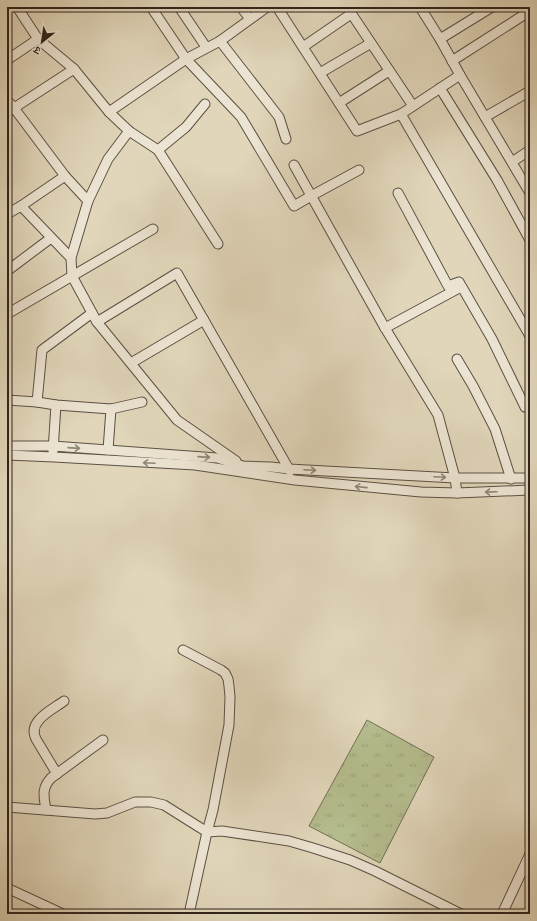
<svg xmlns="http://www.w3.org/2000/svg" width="537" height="921" font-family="'Sorts Mill Goudy','Noto Serif Devanagari',serif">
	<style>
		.park { fill: url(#park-tufts); stroke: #727055 }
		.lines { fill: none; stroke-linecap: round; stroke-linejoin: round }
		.minor-casing { stroke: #5c5044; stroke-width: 11 }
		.minor { stroke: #ece4d2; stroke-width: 9 }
		.oneway { stroke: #8e8477 }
	</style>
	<defs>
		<pattern id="park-tufts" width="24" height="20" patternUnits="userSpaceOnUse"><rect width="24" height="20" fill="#b5bd8e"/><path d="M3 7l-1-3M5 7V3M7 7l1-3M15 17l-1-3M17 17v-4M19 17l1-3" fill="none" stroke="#9ca27a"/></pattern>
	</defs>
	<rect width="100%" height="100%" fill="#e1d6ba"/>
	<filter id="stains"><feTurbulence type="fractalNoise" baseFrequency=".005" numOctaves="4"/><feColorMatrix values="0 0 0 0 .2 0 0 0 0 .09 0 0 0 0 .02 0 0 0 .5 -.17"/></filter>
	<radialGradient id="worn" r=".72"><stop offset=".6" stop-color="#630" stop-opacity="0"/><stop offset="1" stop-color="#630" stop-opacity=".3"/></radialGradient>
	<!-- park -->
	<polygon class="park" points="367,720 434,757 380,863 309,826"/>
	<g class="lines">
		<defs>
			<g id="minor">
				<polyline points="17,7 38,39 74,69"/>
				<polyline points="151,7 186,59 241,117 294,206 311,196 359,170"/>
				<polyline points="179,7 206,47"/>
				<polyline points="241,7 250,19"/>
				<polyline points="277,7 357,131 401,114"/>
				<polyline points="347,7 413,106"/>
				<polyline points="420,7 440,39 460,75"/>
				<polyline points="440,39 492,7"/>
				<polyline points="220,41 279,117 286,139"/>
				<polyline points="303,47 351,14"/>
				<polyline points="7,60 38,39"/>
				<polyline points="452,61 530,11"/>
				<polyline points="320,73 371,43"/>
				<polyline points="440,88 497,180 530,240"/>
				<polyline points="7,100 14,108 7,112"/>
				<polyline points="339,103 389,71"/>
				<polyline points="109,112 129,131 158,150 218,244"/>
				<polyline points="485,117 530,91"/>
				<polyline points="129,131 108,159 88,201 71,258 72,276 97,322 177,420 236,461"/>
				<polyline points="158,150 186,127 205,104"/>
				<polyline points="512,162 530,150"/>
				<polyline points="294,165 385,328 438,415 455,478 457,493"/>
				<polyline points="398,193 448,286 459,282 492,339 525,407 530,406"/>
				<polyline points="530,193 460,75 401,114 530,336"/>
				<polyline points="88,201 65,176 14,108 74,69 109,112 186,59 220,41 267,7"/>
				<polyline points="21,206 71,258"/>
				<polyline points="7,214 21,206 65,176"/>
				<polyline points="7,271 51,238"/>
				<polyline points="7,314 153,229"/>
				<polyline points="97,322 177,273 290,471"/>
				<polyline points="385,328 461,287"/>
				<polyline points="457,359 473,386 495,429 511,479"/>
				<polyline points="131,363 204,320"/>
				<polyline points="7,400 37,402 56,405 111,409 142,402"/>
				<polyline points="37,402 42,350 92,313"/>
				<polyline points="7,446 53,446 217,458 243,466 271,467 289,469 455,478 530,478"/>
				<polyline points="108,450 111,409"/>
				<polyline points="53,451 56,405"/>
				<polyline points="7,455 54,457 195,465 295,480 421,492 457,493 530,490"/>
				<polyline points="183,650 221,670 225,673 228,679 229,686 230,697 229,725 213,810 207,832 189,914"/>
				<path d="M57 774 36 739C27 721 52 710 64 701"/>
				<polyline points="7,807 95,814 107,813 135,802 151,802 164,805 207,832 222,831 289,841 313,848 350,860 375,871 461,914"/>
				<path d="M46 810C44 797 41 789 51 778L103 740"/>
				<polyline points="7,888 63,914"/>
				<polyline points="502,914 530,854"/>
			</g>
		</defs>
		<!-- minor casing -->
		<use href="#minor" class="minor-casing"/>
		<!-- minor -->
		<use href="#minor" class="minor"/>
	</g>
	<!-- one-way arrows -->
	<defs><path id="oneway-shaft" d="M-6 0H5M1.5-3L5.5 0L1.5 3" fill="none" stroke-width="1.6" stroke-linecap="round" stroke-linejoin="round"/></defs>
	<g class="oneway">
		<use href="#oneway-shaft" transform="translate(74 448) rotate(4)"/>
		<use href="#oneway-shaft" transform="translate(204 457) rotate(4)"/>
		<use href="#oneway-shaft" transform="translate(149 463) rotate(-177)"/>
		<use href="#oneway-shaft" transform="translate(310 470) rotate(3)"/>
		<use href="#oneway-shaft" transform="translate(440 477) rotate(3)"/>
		<use href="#oneway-shaft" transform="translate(361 487) rotate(-174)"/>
		<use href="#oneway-shaft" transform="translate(491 492) rotate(178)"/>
	</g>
	<!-- margin -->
	<rect width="537" height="921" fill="none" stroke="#e1d6ba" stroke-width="24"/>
	<rect x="8" y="8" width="521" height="905" fill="none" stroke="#2f231c" stroke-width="2"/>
	<rect x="12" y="12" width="513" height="897" fill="none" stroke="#2f231c"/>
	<!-- north arrow -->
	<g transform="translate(42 42) rotate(210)" stroke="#ece4d2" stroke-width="3" paint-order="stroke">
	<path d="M0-3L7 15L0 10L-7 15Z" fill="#2f231c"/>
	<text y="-6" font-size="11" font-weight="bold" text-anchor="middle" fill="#2f231c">उ</text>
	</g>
	<rect width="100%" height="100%" filter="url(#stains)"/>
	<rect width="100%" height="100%" fill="url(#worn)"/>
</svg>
